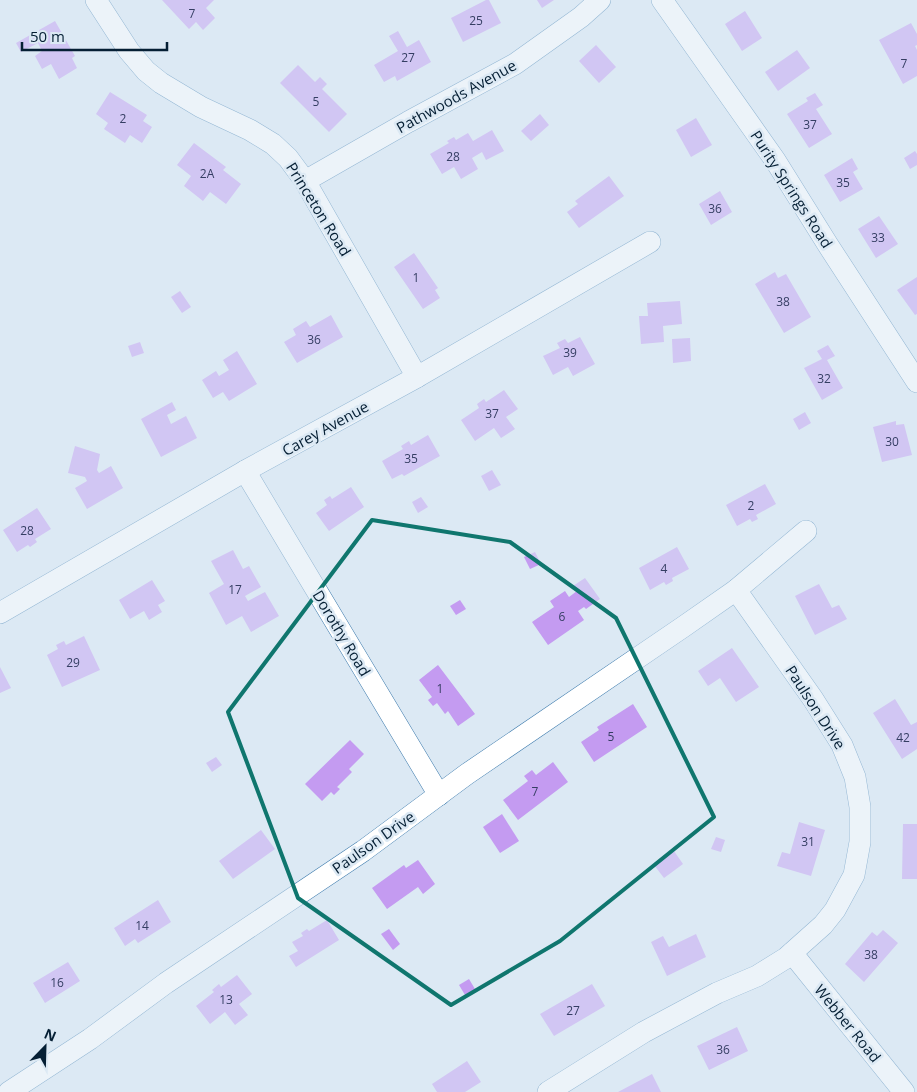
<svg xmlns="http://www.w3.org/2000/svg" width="917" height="1092" font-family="'Open Sans',sans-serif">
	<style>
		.building { fill: #c49bf1 }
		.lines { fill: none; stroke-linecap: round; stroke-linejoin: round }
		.minor-casing { stroke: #3d7bad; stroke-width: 22 }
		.minor { stroke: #fff; stroke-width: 21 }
		.marked { fill: none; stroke: #0f766e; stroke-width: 4; stroke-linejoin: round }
		.labels { text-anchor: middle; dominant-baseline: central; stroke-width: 5; stroke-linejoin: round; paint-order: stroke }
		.number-label { font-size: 12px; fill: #353e63 }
		.street-label { font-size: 15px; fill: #051f34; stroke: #dce9f4 }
	</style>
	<rect width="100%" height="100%" fill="#dce9f4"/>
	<!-- building -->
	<g class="building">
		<polygon points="162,0 214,0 206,8 215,18 203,30 196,22 189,29"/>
		<polygon points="486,0 489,0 501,23 463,42 451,18"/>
		<polygon points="537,0 554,0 542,8"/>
		<polygon points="745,11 762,38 742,51 725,24"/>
		<polygon points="55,21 75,56 72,58 77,68 59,79 51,64 42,69 35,56 42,51 38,43 21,52 16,43"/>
		<polygon points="911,23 917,34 917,45 915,46 917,50 917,76 903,84 879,40"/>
		<polygon points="398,31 407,47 419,40 431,62 397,81 395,76 384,82 374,65 398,51 389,36"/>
		<polygon points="596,45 616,67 599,83 579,61"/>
		<polygon points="797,50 810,68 778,91 765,72"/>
		<polygon points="298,65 315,82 320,77 327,84 322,89 347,114 329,132 280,83"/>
		<polygon points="110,92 147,115 143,121 152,127 142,143 130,135 125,143 104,129 108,123 96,114"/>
		<polygon points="815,93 823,105 816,109 832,134 809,148 787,114 808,101 806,98"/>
		<polygon points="540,114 549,125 531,141 521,131"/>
		<polygon points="696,118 712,145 691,157 676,130"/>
		<polygon points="492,130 504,151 486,160 482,152 472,158 478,169 461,179 454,167 442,174 430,154 449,143 447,141 454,137 456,140 468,133 473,141"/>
		<polygon points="194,143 226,167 223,170 241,184 226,204 210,192 203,201 184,186 191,176 177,165"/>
		<polygon points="915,151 917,154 917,165 910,169 904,158"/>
		<polygon points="852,158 858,169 853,172 863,189 840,202 824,175"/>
		<polygon points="609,176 624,196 579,228 567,212 578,204 575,201"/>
		<polygon points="720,191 732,212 711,225 699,204"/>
		<polygon points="879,216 898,244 876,258 858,229"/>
		<polygon points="414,253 438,288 435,290 440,298 423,309 394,267"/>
		<polygon points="775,272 778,278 786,274 811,317 784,333 755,284"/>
		<polygon points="917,277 917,314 915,315 897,290"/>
		<polygon points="180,291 191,307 182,313 171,297"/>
		<polygon points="680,301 682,324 663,326 664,342 641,344 639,316 648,316 647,303"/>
		<polygon points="331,315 343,337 297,363 284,342 296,335 293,329 306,321 310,327"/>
		<polygon points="580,337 595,364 573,376 568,367 553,375 543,356 560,348 557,343 565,339 568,343"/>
		<polygon points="690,338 691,361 673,363 672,339"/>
		<polygon points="140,342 144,353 132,357 128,346"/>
		<polygon points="828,345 835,356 827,360 843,388 822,400 804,368 822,359 817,351"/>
		<polygon points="237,351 257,384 229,401 223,392 213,398 202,380 216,371 219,376 229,370 223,360"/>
		<polygon points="504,390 518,409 506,417 515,429 501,438 494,428 475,441 461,420 479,408 477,404 484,399 486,402"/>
		<polygon points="172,402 176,410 167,415 171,424 186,416 197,438 161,457 141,419"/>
		<polygon points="805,412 811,423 799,430 793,419"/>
		<polygon points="896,421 896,425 904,424 912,455 882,462 873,427"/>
		<polygon points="428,435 440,456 404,476 402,474 392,479 382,461 403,449 401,446 409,441 411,445"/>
		<polygon points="75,446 100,454 97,470 99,473 111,466 123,488 87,509 75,488 87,481 85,477 68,473"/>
		<polygon points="492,470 501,485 489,491 481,476"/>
		<polygon points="765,484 776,504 756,515 758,519 752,522 750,519 737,526 726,505"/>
		<polygon points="351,487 364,507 329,531 316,513 327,505 324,500 330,496 332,499"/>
		<polygon points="421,497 428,507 418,513 412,502"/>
		<polygon points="37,508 51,529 35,539 37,542 30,547 28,545 17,552 3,530"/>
		<polygon points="677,547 689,569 672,578 673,581 666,585 664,582 650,590 639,568"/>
		<polygon points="233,550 243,569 249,566 261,587 245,596 248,601 265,592 279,616 251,632 242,616 226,625 209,593 224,584 211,561"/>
		<polygon points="535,552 541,564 530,569 524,557"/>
		<polygon points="585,578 600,599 586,609 584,607 578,611 584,620 548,645 532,622 554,607 550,601 565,591 569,597 577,591 573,586"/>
		<polygon points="152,580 165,601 158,605 162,612 149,620 144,611 130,619 119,600"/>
		<polygon points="819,584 832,608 839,605 847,619 815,635 795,596"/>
		<polygon points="460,600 466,609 456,615 450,606"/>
		<polygon points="84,636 100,670 62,687 47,655 58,649 56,645 64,641 66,645"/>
		<polygon points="732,648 759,687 736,702 720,678 708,686 698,671"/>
		<polygon points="438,665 475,714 458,726 448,711 445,714 437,703 433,706 428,700 432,697 419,680"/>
		<polygon points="0,667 11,688 0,693"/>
		<polygon points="895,699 911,725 917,722 917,749 902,759 873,713"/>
		<polygon points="633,704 647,727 594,762 581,742 599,730 597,727"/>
		<polygon points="350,740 364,754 349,769 352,772 337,787 340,789 334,795 331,792 322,801 305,784"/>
		<polygon points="216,757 222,765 212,772 206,763"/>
		<polygon points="553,762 568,782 518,820 503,800 528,781 524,776 532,770 536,775"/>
		<polygon points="502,814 519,841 500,853 483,827"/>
		<polygon points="799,822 825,830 811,876 777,866 782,852 790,854"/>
		<polygon points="903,824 917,824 917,879 902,879"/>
		<polygon points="261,830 275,849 233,879 219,861"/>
		<polygon points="716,837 725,840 721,852 711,849"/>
		<polygon points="674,851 683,864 664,878 654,865"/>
		<polygon points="418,860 435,884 423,894 418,887 387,909 372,888 404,865 406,868"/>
		<polygon points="158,900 171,922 138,943 135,939 125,946 114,928"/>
		<polygon points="327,920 339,940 296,967 289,956 298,951 292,942 303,936 301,933 307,929 309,931"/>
		<polygon points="389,929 400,944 393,950 381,934"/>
		<polygon points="883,930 898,943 864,982 845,964 872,932 877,936"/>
		<polygon points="696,934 706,957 667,976 651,942 663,936 669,947"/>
		<polygon points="68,962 80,981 45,1003 33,983"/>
		<polygon points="237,975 252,994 239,1004 248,1015 235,1025 225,1012 210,1024 196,1006 214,992 212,990 219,984 221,987"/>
		<polygon points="469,979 475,989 465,995 459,985"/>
		<polygon points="592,984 605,1006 554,1036 540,1014"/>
		<polygon points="737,1027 748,1051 709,1070 697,1046"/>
		<polygon points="467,1061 481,1082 465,1092 437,1092 432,1084"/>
		<polygon points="652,1074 661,1092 618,1092"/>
	</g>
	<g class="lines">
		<defs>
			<g id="minor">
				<polyline points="96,0 129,51 146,71 161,83 201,107 250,130 273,144 288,158 305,181 417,377"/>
				<polyline points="662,0 775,160 828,245 917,382"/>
				<polyline points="305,181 408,122 515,64 581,17 600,0"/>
				<polyline points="245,471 439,795"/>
				<polyline points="0,613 245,471 417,377 650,242"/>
				<polyline points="792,953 904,1092"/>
				<polyline points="9,1092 90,1039 166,983 363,851 467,774 683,627 736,590 806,531"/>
				<polyline points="548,1092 644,1032 717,993 757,976 786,958 823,925 835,910 854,875 860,842 860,807 855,777 842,745 813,699 736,590"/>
			</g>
		</defs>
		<!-- minor casing -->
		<use href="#minor" class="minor-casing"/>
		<!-- minor -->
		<use href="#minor" class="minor"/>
	</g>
	<!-- marked area -->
	<path d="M0 0H917V1092H0ZM372 520 510 542 616 618 714 817 560 941 451 1005 298 898 228 712Z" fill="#dce9f4" fill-opacity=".55" fill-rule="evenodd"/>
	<path class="marked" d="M372 520 510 542 616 618 714 817 560 941 451 1005 298 898 228 712Z"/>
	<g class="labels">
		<!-- number labels -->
		<g class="number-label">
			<text x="192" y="13">7</text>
			<text x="476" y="20">25</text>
			<text x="408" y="57">27</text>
			<text x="904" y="63">7</text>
			<text x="316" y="101">5</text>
			<text x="123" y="118">2</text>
			<text x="810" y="124">37</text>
			<text x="453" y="156">28</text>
			<text x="207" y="173">2A</text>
			<text x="843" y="182">35</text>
			<text x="715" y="208">36</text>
			<text x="878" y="237">33</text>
			<text x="416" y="277">1</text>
			<text x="783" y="301">38</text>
			<text x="314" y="339">36</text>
			<text x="570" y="352">39</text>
			<text x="824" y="378">32</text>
			<text x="492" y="413">37</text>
			<text x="892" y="441">30</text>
			<text x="411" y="458">35</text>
			<text x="751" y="505">2</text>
			<text x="27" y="530">28</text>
			<text x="664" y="568">4</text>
			<text x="235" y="589">17</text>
			<text x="562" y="616">6</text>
			<text x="73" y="662">29</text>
			<text x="440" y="688">1</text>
			<text x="611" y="736">5</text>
			<text x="903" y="737">42</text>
			<text x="535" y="791">7</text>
			<text x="808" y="841">31</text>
			<text x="142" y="925">14</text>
			<text x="871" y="954">38</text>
			<text x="57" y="982">16</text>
			<text x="226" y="999">13</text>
			<text x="573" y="1010">27</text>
			<text x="723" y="1049">36</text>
		</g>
		<!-- street labels -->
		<g class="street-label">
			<text transform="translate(456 96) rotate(-29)">Pathwoods Avenue</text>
			<text transform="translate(792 189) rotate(57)">Purity Springs Road</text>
			<text transform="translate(319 209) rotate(58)">Princeton Road</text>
			<text transform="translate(325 428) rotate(-29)">Carey Avenue</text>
			<text transform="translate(342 633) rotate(59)">Dorothy Road</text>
			<text transform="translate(816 707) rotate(57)">Paulson Drive</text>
			<text transform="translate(373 842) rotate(-35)">Paulson Drive</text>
			<text transform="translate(848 1023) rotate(51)">Webber Road</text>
		</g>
	</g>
	<!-- north arrow -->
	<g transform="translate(45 1047) rotate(23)" stroke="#dce9f4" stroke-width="4" paint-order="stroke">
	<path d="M0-4L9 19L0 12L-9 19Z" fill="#051f34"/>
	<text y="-8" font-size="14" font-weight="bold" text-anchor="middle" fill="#051f34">N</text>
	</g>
	<!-- scale -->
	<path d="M22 42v8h145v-8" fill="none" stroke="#051f34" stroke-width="2.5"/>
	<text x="30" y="42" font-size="15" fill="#051f34" stroke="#dce9f4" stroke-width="4" paint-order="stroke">50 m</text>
</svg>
